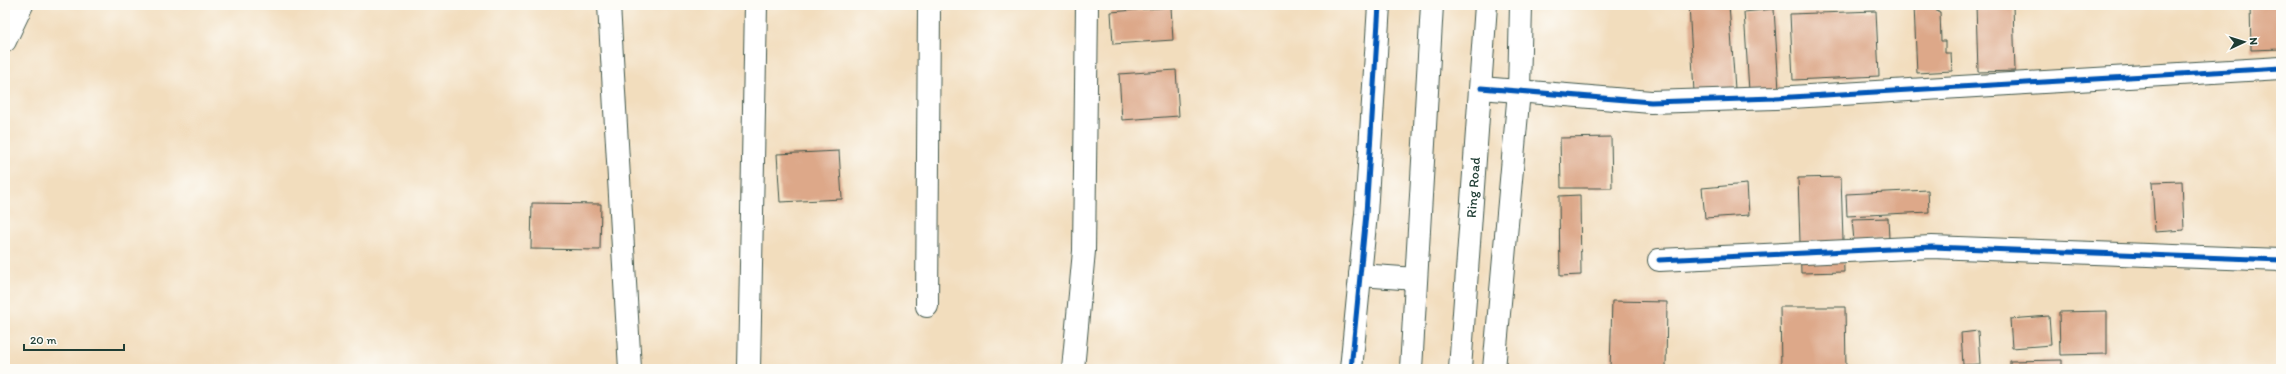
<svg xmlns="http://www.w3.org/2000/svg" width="2286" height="374" font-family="Itim,sans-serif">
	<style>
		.building { fill: #dda889 }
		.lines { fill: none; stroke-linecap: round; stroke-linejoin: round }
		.street-casing { stroke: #3f5549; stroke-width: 24 }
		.secondary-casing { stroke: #3f5549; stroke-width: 24 }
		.highway-casing { stroke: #3f5549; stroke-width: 24 }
		.street { stroke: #fff; stroke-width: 22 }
		.secondary { stroke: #fff; stroke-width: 22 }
		.highway { stroke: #fff; stroke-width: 22 }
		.cycleway-casing { stroke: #fdfcf7; stroke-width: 8 }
		.cycleway { stroke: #0057b8; stroke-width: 5 }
		.labels { text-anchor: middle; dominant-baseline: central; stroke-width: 3.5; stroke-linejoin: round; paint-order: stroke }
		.street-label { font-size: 14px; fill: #1f3d34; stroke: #fdfcf7 }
	</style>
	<rect width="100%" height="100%" fill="#fdfcf7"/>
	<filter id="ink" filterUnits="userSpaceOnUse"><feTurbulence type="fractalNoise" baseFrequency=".025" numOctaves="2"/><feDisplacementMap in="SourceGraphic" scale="8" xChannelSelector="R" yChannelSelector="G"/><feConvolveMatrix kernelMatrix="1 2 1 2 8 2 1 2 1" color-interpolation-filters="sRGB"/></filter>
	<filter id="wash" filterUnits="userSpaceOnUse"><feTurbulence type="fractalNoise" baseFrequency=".012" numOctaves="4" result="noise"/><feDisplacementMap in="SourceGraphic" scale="16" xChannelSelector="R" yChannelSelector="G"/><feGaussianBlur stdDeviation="0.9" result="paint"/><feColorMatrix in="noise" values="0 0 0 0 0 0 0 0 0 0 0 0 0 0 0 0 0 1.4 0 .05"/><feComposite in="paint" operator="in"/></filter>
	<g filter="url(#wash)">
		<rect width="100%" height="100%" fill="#f2ddbd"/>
		<g id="blocks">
			<!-- building -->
			<g class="building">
				<polygon points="1689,5 1729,5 1735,89 1694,92"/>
				<polygon points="1937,5 1937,12 1940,12 1941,41 1945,41 1945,53 1951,53 1952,71 1917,73 1914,6"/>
				<polygon points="1976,5 2013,5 2015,71 1978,72"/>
				<polygon points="2250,5 2281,5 2281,49 2251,50"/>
				<polygon points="1171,7 1173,40 1113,44 1111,12"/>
				<polygon points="1774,9 1779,90 1749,91 1744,12"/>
				<polygon points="1876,11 1879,76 1793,80 1790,14"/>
				<polygon points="1176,70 1179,116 1122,120 1119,74"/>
				<polygon points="1611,137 1612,188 1561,188 1560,138"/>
				<polygon points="839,151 842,199 780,202 777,154"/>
				<polygon points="1841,177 1844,272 1801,273 1798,178"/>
				<polygon points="2182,181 2184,230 2155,232 2152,182"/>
				<polygon points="1747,184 1749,215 1705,218 1702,188"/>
				<polygon points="1928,190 1929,212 1847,216 1846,194"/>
				<polygon points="1580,195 1581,275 1560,276 1559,196"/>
				<polygon points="532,203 601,204 600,250 531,249"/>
				<polygon points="1888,218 1889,239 1854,241 1852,219"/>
				<polygon points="1612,301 1667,302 1666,369 1610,369"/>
				<polygon points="1780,307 1845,307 1846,369 1781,369"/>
				<polygon points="2107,311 2107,354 2060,355 2059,312"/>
				<polygon points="2049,316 2051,345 2012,348 2010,319"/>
				<polygon points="1978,331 1980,364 1963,365 1961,333"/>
				<polygon points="2062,360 2062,369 2010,369 2010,361"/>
			</g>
		</g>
	</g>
	<g filter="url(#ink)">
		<use href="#blocks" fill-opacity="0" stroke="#3f5549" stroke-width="1"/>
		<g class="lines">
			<defs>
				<g id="street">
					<polyline points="609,5 630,369"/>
					<polyline points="5,41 22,5"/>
					<polyline points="1481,88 1651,102 1775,98 2281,68"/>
					<polyline points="1659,260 1932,247 2281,260"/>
					<polyline points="927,306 929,5"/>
					<polyline points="749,369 756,5"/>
					<polyline points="1073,369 1084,251 1087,5"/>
				</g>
				<g id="secondary">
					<polyline points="1351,369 1366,214 1379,5"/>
					<polyline points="1494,369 1519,91 1521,5"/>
				</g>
				<g id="highway">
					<polyline points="1360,275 1416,279"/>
					<polyline points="1411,369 1432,5"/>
					<path id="s1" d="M1460 369 1486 5"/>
				</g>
			</defs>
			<!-- street casing -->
			<use href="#street" class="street-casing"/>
			<!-- secondary casing -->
			<use href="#secondary" class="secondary-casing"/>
			<!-- highway casing -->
			<use href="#highway" class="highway-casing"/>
			<!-- street -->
			<use href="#street" class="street"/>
			<!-- secondary -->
			<use href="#secondary" class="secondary"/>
			<!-- highway -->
			<use href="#highway" class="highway"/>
			<defs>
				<g id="cycleway">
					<polyline points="1481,88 1651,102 1775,98 2281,68"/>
					<polyline points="1659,260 1932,247 2281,260"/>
					<polyline points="1351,369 1366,214 1379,5"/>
				</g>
			</defs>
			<!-- cycleway casing -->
			<use href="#cycleway" class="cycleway-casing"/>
			<!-- cycleway -->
			<use href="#cycleway" class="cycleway"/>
		</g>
	</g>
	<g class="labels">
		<!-- street labels -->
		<g class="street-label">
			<text stroke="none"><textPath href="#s1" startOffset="182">Ring Road</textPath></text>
		</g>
	</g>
	<!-- margin -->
	<rect width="2286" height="374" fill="none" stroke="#fdfcf7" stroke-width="20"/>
	<!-- north arrow -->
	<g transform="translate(2244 42) rotate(86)" stroke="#fdfcf7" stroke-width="3" paint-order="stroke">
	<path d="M0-3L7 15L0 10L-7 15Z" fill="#1f3d34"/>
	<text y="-6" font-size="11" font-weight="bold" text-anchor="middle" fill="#1f3d34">N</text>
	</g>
	<!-- scale -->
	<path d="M24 344v6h100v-6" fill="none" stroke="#1f3d34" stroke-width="2"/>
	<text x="30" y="344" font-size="12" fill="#1f3d34" stroke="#fdfcf7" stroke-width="3" paint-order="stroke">20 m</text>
</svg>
